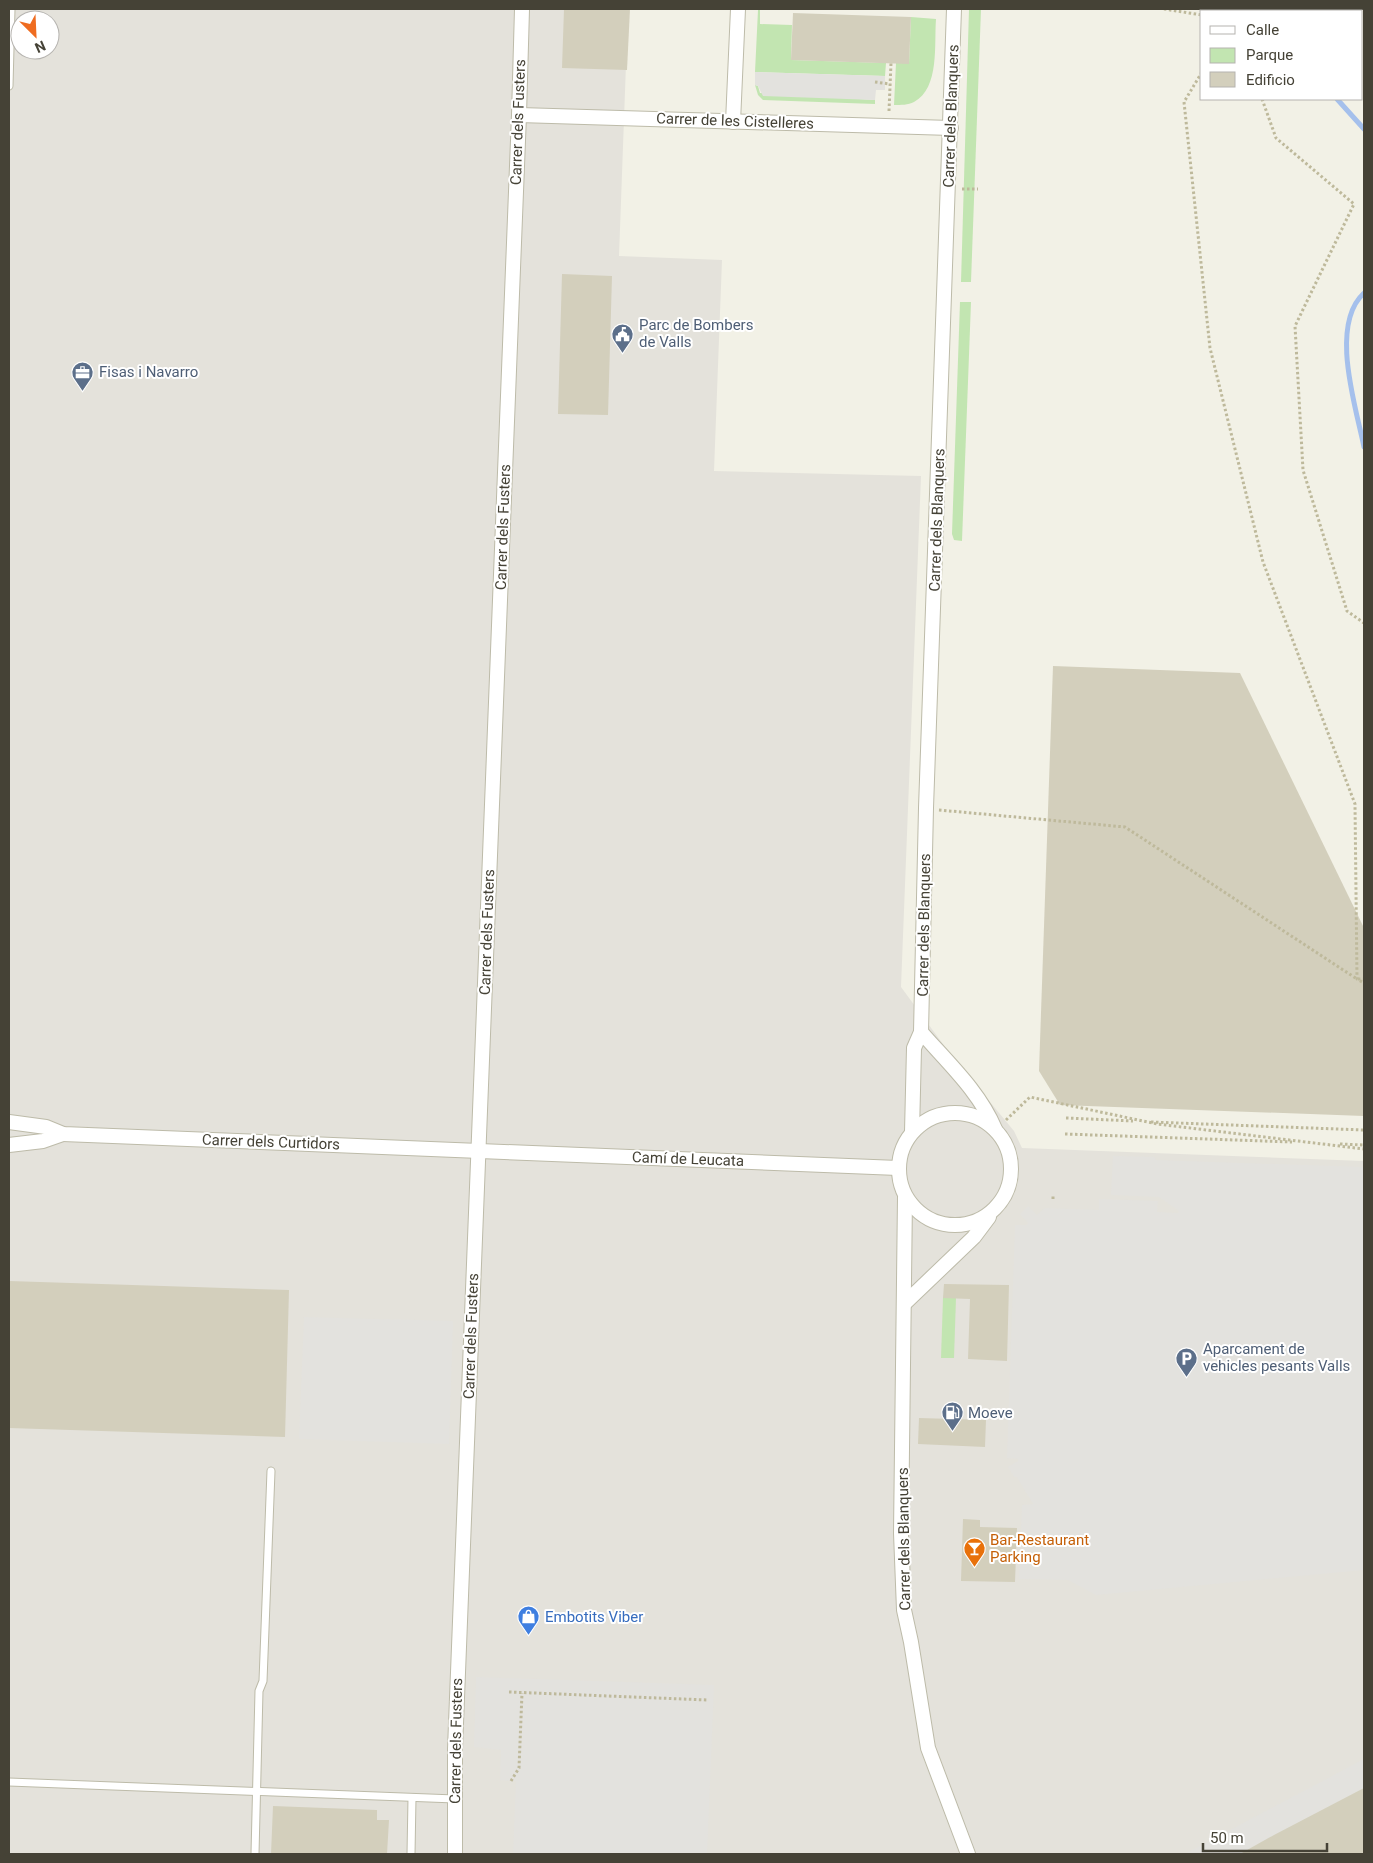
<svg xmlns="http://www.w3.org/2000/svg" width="1373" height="1863" font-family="Roboto,sans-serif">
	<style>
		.industrial { fill: #e4e2db; fill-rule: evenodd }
		.green { fill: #c2e5b1 }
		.parking { fill: #e3e2de }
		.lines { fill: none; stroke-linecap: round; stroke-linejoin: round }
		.stream { stroke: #a5c0ec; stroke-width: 5 }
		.building { fill: #d3cfbc }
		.service-casing { stroke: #bdbba9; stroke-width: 9 }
		.minor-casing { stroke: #bdbba9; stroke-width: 16 }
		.path { stroke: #beb99b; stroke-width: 3; stroke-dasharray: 2.5 2.5; stroke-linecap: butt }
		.service { stroke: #fff; stroke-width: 7 }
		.minor { stroke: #fff; stroke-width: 14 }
		.labels { text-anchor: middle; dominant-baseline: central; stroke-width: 4; stroke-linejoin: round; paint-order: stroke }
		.street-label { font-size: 15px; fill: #454236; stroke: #fff }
		.service-label { font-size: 15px; fill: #4e5e75; stroke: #fff; text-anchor: start }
		.food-label { font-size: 15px; fill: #c56008; stroke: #fff; text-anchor: start }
		.shop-label { font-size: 15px; fill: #366cbe; stroke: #fff; text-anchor: start }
	</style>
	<rect width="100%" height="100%" fill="#f2f1e6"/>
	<!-- industrial -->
	<path class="industrial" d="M9 9H628L619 256 722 260 714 471 921 476 901 987 951 1055 1014 1131 1022 1148 1364 1161V1854H9ZM20 20H50V50H20Z"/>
	<!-- green -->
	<g class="green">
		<polygon points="969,9 981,9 971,282 961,282"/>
		<polygon points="758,10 760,10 760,24 792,25 791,60 886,63 885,76 755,72"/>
		<path d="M911 17 936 19C934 44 940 88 914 102 908 105 901 105 894 105L896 63H909Z"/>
		<polygon points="755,85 758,86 760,93 875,100 875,104 763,100 758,95"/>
		<polygon points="960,302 971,302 962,541 954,540 952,534"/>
		<polygon points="943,1298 956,1298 954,1358 941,1358"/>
	</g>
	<!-- parking -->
	<g class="parking">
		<polygon points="755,72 885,76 885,90 876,90 875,100 763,96 758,86 755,85"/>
		<polygon points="1113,1156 1154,1157 1156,1160 1364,1167 1364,1570 1096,1595 1068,1580 1019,1579 1022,1505 1033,1504 1017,1477 1014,1477 1008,1467 1018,1461 1018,1459 1007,1458 1015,1225 1026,1225 1028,1223 1020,1214 1028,1206 1037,1215 1045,1208 1099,1210 1099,1199 1158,1201 1157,1212 1178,1213 1179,1211 1159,1197 1111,1195"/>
		<polygon points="304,1317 453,1321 449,1444 299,1439"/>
		<polygon points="476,1677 714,1685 707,1854 513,1854 516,1781 500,1780 501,1750 474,1747"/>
		<polygon points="1364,1759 1364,1788 1362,1789 1239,1854 1185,1854"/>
	</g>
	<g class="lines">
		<!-- stream -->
		<g class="stream">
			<polyline points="1330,11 1331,9"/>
			<polyline points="1337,99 1364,129"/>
			<path d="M1364 293C1329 325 1356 407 1364 447"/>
		</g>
	</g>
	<!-- building -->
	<g class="building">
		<polygon points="564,9 630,9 627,70 562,68"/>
		<polygon points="793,13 911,17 909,64 791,60"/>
		<polygon points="562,274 612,276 608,415 558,414"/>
		<polygon points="1053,666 1240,673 1364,928 1364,1116 1060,1105 1039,1071"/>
		<polygon points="9,1281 289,1290 285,1437 9,1428"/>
		<polygon points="944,1284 1009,1285 1007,1361 968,1359 970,1299 943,1298"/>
		<polygon points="919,1418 986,1420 985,1447 918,1444"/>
		<polygon points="963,1519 980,1520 980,1527 1017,1528 1015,1582 961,1581"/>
		<polygon points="1364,1788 1364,1854 1240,1854 1274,1835"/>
		<polygon points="273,1806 377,1810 377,1820 389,1820 387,1854 271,1854"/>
	</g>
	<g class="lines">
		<defs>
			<g id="service">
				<polyline points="9,86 11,9"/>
				<polyline points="9,1782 455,1799"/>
				<polyline points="255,1854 259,1691 263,1681 271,1471"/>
				<polyline points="411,1854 412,1798"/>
			</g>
			<g id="minor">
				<polyline points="519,115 951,128"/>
				<polyline points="733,122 738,9"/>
				<path d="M921 1032C948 1063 979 1091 995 1129"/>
				<circle cx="955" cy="1169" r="56"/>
				<polyline points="9,1122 46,1127 63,1134 898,1168"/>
				<polyline points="912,1132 914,1048 921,1032 926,808 954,9"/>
				<polyline points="9,1145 43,1141 63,1134"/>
				<polyline points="905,1197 901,1533 904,1610 911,1642 928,1748 968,1854"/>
				<polyline points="904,1304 974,1237 989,1217"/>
				<polyline points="455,1854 455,1749 519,115 522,9"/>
			</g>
		</defs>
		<!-- service casing -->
		<use href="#service" class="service-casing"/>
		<!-- minor casing -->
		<use href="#minor" class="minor-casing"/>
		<!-- path -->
		<g class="path">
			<polyline points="1164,9 1202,15"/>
			<polyline points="1238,11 1239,9"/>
			<polyline points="1202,72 1184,102 1210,348 1263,562 1355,804 1357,979 1364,983"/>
			<polyline points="875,82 890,84"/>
			<polyline points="1262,99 1276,138 1354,204 1295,326 1303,470 1347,611 1364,623"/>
			<polyline points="889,111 891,63"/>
			<polyline points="962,189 978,189"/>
			<polyline points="939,810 1125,827 1357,979 1364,979"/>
			<polyline points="1066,1118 1133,1121"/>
			<polyline points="1006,1120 1030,1097 1157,1124 1364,1149"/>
			<polyline points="1151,1122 1364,1130"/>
			<polyline points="1065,1134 1292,1142"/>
			<polyline points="1340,1144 1364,1145"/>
			<polyline points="1053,1199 1053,1194"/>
			<polyline points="509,1692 707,1700"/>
			<polyline points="511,1781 519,1768 522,1693"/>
		</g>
		<!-- service -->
		<use href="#service" class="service"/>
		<!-- minor -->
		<use href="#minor" class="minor"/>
	</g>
	<!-- icons -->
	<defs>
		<symbol id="civic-pin" viewBox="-11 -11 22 30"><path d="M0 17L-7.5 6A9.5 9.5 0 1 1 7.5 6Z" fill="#5c6f8a" stroke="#fff"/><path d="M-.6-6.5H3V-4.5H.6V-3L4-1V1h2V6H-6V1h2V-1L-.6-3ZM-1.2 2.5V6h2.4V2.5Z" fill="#fff"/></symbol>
		<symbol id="office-pin" viewBox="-11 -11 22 30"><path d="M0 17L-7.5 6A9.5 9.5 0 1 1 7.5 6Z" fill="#5c6f8a" stroke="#fff"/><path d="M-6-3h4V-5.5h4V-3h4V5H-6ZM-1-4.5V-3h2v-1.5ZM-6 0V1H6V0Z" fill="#fff"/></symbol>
		<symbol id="parking-pin" viewBox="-11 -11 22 30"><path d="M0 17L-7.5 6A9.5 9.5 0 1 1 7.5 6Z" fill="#5c6f8a" stroke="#fff"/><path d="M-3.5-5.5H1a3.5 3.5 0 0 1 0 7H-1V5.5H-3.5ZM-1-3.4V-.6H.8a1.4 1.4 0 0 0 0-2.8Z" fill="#fff"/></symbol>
		<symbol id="fuel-pin" viewBox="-11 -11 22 30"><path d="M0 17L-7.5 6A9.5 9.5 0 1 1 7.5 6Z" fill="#5c6f8a" stroke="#fff"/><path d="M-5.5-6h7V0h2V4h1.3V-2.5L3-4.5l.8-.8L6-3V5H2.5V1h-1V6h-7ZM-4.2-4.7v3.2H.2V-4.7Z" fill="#fff"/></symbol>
		<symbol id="bar-pin" viewBox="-11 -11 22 30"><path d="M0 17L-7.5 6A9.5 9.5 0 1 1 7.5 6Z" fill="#e8710a" stroke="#fff"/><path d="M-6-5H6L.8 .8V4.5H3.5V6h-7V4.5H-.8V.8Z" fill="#fff"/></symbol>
		<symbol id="shop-pin" viewBox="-11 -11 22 30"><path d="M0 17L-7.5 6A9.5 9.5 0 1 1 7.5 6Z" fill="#3f7fe0" stroke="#fff"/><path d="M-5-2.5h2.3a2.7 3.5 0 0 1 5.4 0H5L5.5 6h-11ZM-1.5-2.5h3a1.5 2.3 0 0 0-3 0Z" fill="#fff"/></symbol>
	</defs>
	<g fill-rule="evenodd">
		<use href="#civic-pin" x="610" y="322" width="25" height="34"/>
		<use href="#office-pin" x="70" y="360" width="25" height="34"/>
		<use href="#parking-pin" x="1174" y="1346" width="25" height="34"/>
		<use href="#fuel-pin" x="940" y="1400" width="25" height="34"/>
		<use href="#bar-pin" x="962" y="1536" width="25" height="34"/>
		<use href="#shop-pin" x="516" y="1604" width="25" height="34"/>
	</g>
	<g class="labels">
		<!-- street labels -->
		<g class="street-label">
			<text transform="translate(951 116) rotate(-88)">Carrer dels Blanquers</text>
			<text transform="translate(735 121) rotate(2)">Carrer de les Cistelleres</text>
			<text transform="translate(518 122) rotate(-88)">Carrer dels Fusters</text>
			<text transform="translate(937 520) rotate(-88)">Carrer dels Blanquers</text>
			<text transform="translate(503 527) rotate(-88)">Carrer dels Fusters</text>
			<text transform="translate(924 925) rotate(-89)">Carrer dels Blanquers</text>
			<text transform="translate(487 932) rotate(-88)">Carrer dels Fusters</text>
			<text transform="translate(271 1142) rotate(2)">Carrer dels Curtidors</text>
			<text transform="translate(688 1159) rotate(2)">Camí de Leucata</text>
			<text transform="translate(471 1336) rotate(-88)">Carrer dels Fusters</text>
			<text transform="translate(904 1539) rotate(-91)">Carrer dels Blanquers</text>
			<text transform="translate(456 1741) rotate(-89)">Carrer dels Fusters</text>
		</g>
		<!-- service labels -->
		<g class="service-label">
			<text x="639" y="325">Parc de Bombers<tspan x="639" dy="17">de Valls</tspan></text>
			<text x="99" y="372">Fisas i Navarro</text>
			<text x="1203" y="1349">Aparcament de<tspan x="1203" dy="17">vehicles pesants Valls</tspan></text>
			<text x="968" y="1413">Moeve</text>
		</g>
		<!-- food labels -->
		<g class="food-label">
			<text x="990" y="1540">Bar-Restaurant<tspan x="990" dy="17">Parking</tspan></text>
		</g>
		<!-- shop labels -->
		<g class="shop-label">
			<text x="545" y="1617">Embotits Viber</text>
		</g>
	</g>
	<!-- border -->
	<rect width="1373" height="1863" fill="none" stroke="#454236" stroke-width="20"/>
	<!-- legend -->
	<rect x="1200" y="10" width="162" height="90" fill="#ffffff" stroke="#b5b3af"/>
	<rect x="1210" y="26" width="25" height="8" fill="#ffffff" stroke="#b5b3af"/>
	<text x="1246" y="35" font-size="15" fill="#454236">Calle</text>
	<rect x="1210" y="48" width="25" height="15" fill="#c2e5b1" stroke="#b5b3af"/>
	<text x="1246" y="60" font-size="15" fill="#454236">Parque</text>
	<rect x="1210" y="72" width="25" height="15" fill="#d3cfbc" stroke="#b5b3af"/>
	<text x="1246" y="85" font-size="15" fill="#454236">Edificio</text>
	<!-- north arrow -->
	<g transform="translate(35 35) rotate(156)"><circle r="24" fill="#ffffff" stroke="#b5b3af"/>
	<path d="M0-4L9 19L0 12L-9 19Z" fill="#ef6c20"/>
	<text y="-8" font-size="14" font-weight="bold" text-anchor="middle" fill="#454236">N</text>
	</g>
	<!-- scale -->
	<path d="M1203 1843v8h124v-8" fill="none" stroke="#454236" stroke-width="2.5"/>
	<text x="1210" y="1843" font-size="15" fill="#454236" stroke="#ffffff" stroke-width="4" paint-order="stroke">50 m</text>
</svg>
